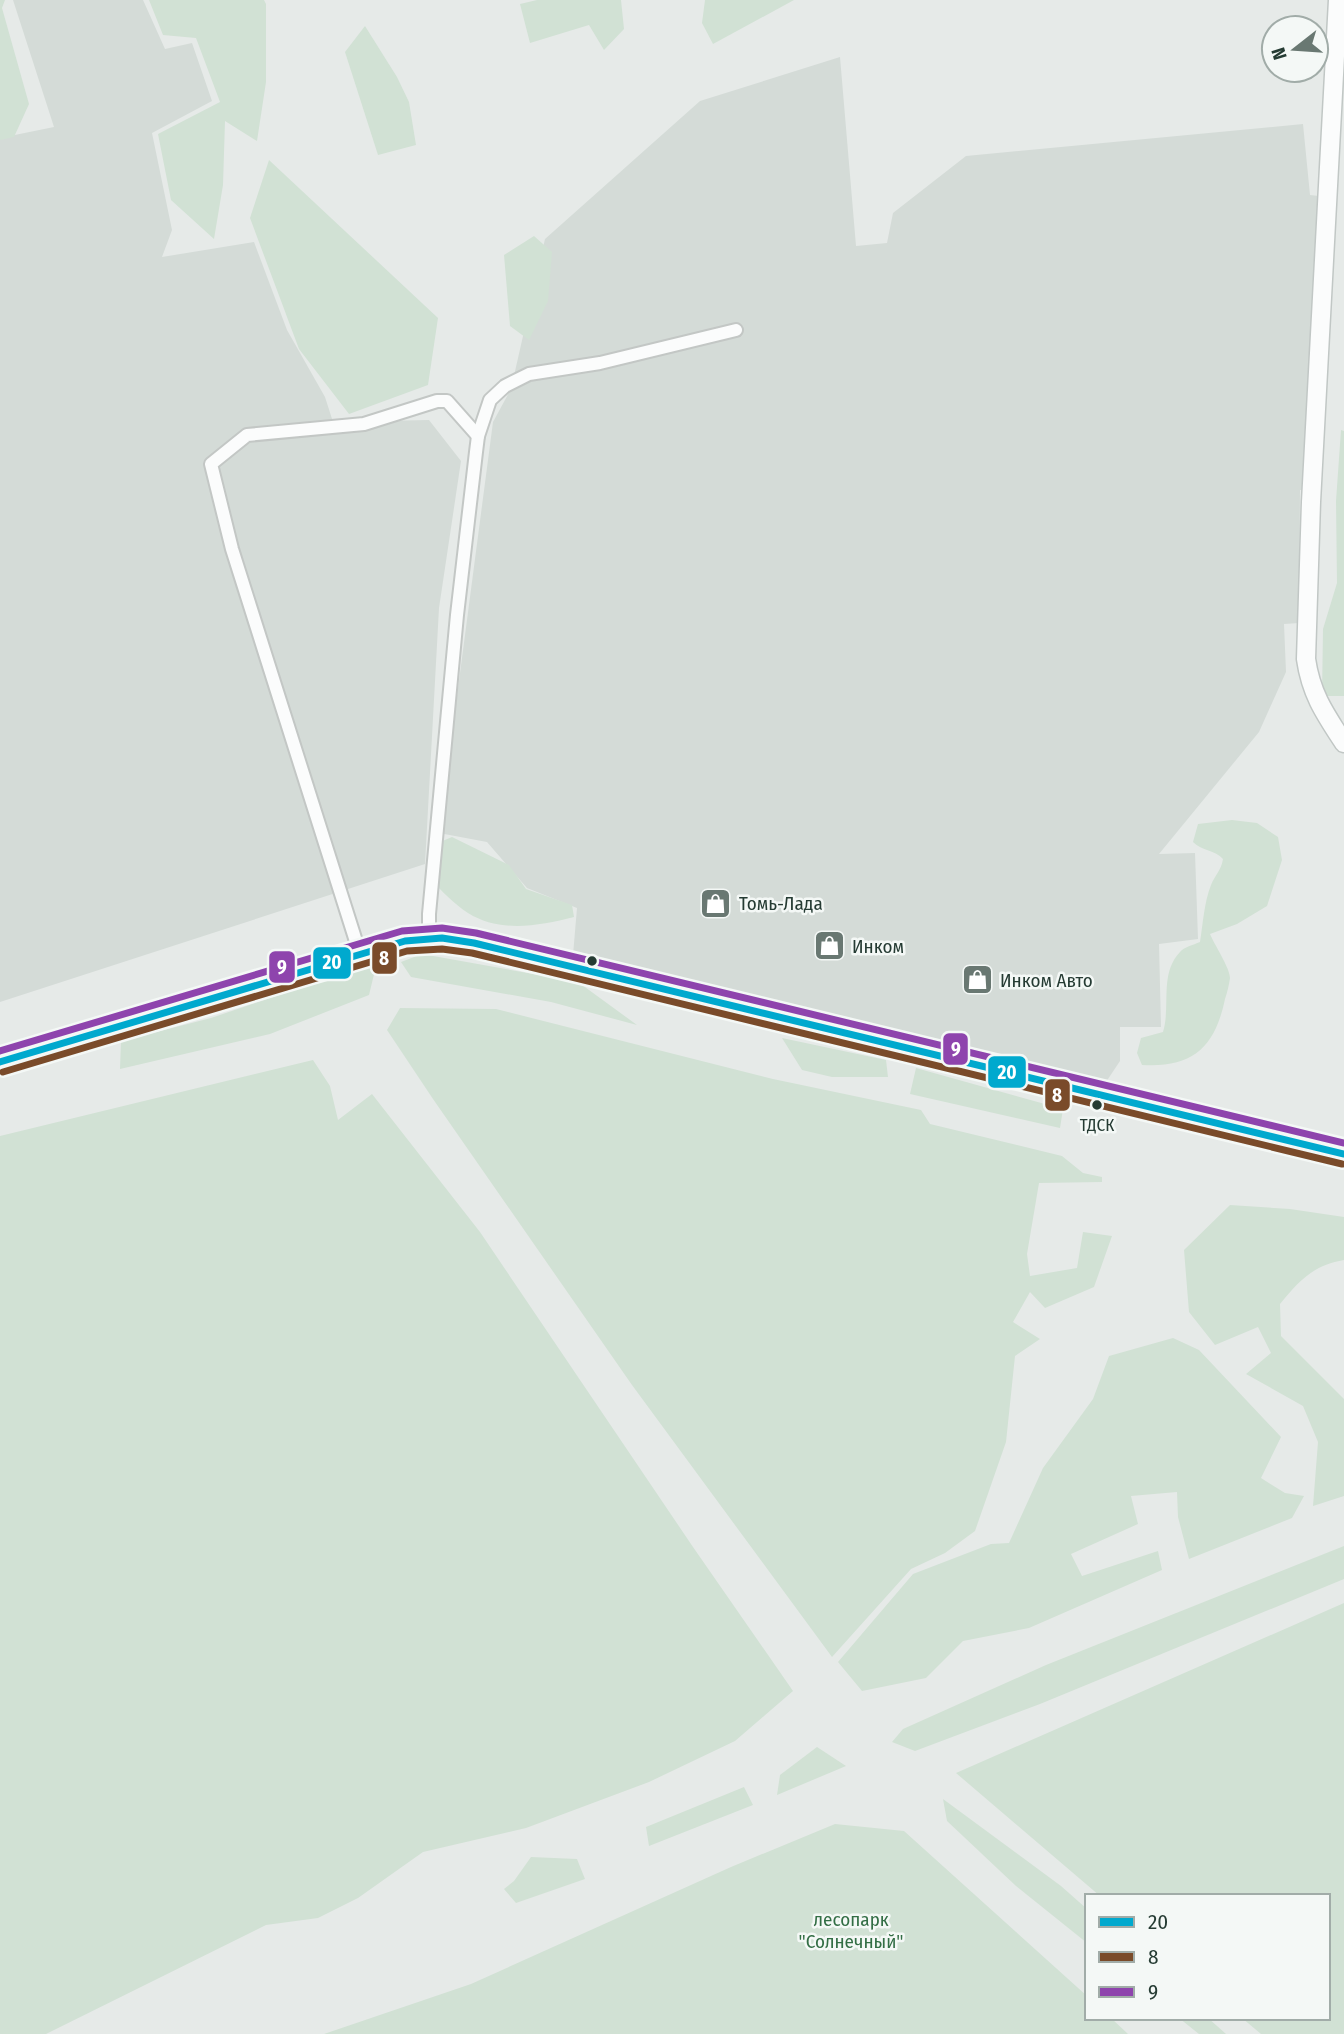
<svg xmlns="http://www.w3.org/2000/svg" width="1344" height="2034" font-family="'Fira Sans Condensed',sans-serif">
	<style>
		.built { fill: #d4dbd7 }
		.green { fill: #d1e1d4 }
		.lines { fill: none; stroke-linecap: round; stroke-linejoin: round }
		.street-casing { stroke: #c3c7c5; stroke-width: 16 }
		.secondary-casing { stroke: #c1c7c5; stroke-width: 21 }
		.street { stroke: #fbfcfc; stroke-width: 12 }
		.secondary { stroke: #fbfcfc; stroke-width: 18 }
		.bus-1-casing { stroke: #f4f8f6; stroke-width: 12 }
		.bus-2-casing { stroke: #f4f8f6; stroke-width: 12 }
		.bus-3-casing { stroke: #f4f8f6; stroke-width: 12 }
		.bus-1 { stroke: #00a9ce; stroke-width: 7 }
		.bus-2 { stroke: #7a4b2a; stroke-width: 7 }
		.bus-3 { stroke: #8e44ad; stroke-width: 7 }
		.bus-dot { fill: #253b33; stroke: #f4f8f6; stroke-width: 2.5 }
		.labels { text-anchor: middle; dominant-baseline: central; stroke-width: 5; stroke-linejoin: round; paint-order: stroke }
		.bus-label { font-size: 17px; fill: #253b33; stroke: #f4f8f6 }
		.poi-label { font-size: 19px; fill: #253b33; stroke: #f4f8f6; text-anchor: start }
		.park-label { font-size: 19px; fill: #336e45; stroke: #f4f8f6 }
		.line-badge { stroke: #f4f8f6; stroke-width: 2.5 }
		.badge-label { font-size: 19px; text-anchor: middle; font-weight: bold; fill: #fff }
	</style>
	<rect width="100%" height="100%" fill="#e6eae8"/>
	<!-- built -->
	<g class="built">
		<polygon points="13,0 143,0 165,49 192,43 212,101 152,133 172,230 162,257 254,242 287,330 325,397 333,422 429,420 461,461 439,608 425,864 0,1002 0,138 54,127"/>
		<polygon points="840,57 856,246 887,243 893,213 966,156 1303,124 1310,195 1319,196 1307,490 1300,490 1299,623 1284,624 1286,672 1259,732 1159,854 1195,853 1198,939 1159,944 1161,1027 1120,1027 1120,1061 1104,1085 573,955 577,908 527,888 487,842 439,833 493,422 511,389 545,239 700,101"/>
	</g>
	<!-- green -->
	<g class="green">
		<polygon points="0,0 5,0 2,8 29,104 14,137 0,140"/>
		<polygon points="149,0 264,0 266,4 266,82 257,141 225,121 223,185 214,239 171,200 158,134 220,102 196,38 163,35"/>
		<polygon points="537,0 621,0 624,29 604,50 589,25 530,43 520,4"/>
		<polygon points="705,0 794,0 713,44 702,23"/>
		<polygon points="365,26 397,77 409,102 416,145 378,155 345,52"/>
		<polygon points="269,160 438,318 428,385 349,414 299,349 250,218"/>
		<polygon points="534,236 552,252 548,301 529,340 510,326 504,255"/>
		<polygon points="1341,430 1344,431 1344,696 1322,696 1323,629 1337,583 1336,501"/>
		<path d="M1232 820 1257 823 1278 837 1282 860 1267 906 1237 924 1210 934C1214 944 1230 968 1230 978 1229 985 1227 993 1225 999 1215 1047 1193 1068 1142 1065L1137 1053 1141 1038 1163 1032C1171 1006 1159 974 1180 952 1184 947 1193 945 1200 942 1203 923 1204 903 1211 885 1215 875 1221 871 1223 859 1215 850 1202 851 1193 842L1198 824Z"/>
		<path d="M452 837 509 865 526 889 572 905 574 917C538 926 500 933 468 913 454 904 442 891 431 880L433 845Z"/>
		<polygon points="422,954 578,982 637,1025 551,1002 411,977 401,962"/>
		<polygon points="377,962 369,995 270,1034 120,1069 121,1041 211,1018"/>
		<polygon points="400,1008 496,1009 773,1079 921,1110 930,1124 1062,1156 1083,1173 1102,1177 1102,1182 1039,1183 1027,1254 1030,1276 1077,1268 1083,1232 1112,1236 1094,1287 1045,1308 1030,1292 1013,1322 1040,1339 1015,1356 1006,1442 975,1531 945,1553 911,1569 832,1657 632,1385 433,1099 387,1030"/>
		<polygon points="782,1038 886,1060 888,1077 832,1077 802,1070"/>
		<polygon points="313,1060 330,1086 338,1120 372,1094 480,1232 693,1547 793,1691 735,1741 649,1782 526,1828 423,1852 358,1898 318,1918 266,1925 46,2034 0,2034 0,1136"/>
		<polygon points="916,1068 1063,1109 1060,1128 910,1094"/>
		<path d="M1230 1205 1290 1209 1344 1217V1260C1313 1265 1299 1281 1280 1304L1281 1336 1344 1399V1496L1313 1506 1318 1442 1303 1406 1246 1374 1271 1353 1258 1327 1215 1345 1189 1312 1184 1250Z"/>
		<polygon points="1173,1338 1199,1350 1281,1437 1261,1478 1285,1493 1304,1496 1292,1518 1189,1559 1178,1517 1177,1492 1131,1496 1138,1524 1071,1554 1082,1576 1158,1551 1162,1570 1029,1628 963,1641 926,1678 862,1691 838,1662 913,1574 991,1544 1009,1543 1043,1468 1093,1399 1109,1356"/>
		<polygon points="1344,1546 1344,1579 1040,1704 915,1751 892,1742 903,1729 1046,1665"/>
		<polygon points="1344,1603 1344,2034 1261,2034 1242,2018 1328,2018 1328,1896 1100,1896 956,1773"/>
		<polygon points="817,1747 846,1766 777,1795 780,1775"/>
		<polygon points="744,1787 753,1805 649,1846 646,1827"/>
		<polygon points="943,1799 1061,1886 1087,1909 1087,1943 1016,1886 947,1821"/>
		<polygon points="835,1824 904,1831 1087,1996 1087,2018 1111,2018 1128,2034 324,2034 471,1984 731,1867"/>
		<polygon points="531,1857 577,1859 585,1879 516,1903 504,1889 514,1881"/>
		<polygon points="1179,2018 1208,2018 1226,2034 1199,2034"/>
	</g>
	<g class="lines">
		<defs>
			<g id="street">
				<polyline points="429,938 429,914 457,615 476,452 478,436 490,400 505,386 529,374 600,363 736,330"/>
				<polyline points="360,954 232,549 211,464 247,435 364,424 437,401 447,401 478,436"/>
			</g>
			<g id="secondary">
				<path d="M1338 0 1311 502 1306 659C1311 694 1325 714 1344 743"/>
				<polyline points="0,1062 405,941 442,938 474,943 1344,1154"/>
			</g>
		</defs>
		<!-- street casing -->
		<use href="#street" class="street-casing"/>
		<!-- secondary casing -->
		<use href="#secondary" class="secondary-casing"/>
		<!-- street -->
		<use href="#street" class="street"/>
		<!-- secondary -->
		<use href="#secondary" class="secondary"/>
		<defs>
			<polyline id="bus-1" points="0,1062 405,941 442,938 474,943 1344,1154"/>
			<polyline id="bus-2" points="3,1072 407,951 442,949 472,953 1342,1164"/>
			<polyline id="bus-3" points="0,1051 402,931 442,928 476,933 1344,1143"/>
		</defs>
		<!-- bus-1 casing -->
		<use href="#bus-1" class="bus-1-casing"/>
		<!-- bus-2 casing -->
		<use href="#bus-2" class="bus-2-casing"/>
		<!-- bus-3 casing -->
		<use href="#bus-3" class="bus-3-casing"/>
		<!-- bus-1 -->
		<use href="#bus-1" class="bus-1"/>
		<!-- bus-2 -->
		<use href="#bus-2" class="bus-2"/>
		<!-- bus-3 -->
		<use href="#bus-3" class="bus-3"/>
	</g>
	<!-- icons -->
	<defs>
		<symbol id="shop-square" viewBox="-11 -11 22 22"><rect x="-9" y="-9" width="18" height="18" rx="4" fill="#697872" stroke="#f4f8f6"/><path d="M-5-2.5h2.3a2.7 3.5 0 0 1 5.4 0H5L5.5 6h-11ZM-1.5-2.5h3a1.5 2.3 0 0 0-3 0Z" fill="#fff"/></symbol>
	</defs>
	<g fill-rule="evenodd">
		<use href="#shop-square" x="698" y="886" width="35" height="35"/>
		<use href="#shop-square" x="812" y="928" width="35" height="35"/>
		<use href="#shop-square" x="960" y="962" width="35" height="35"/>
	</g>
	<!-- markers -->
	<g class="bus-dot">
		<circle cx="592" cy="961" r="6"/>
		<circle cx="1097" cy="1105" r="6"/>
	</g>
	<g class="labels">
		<!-- bus labels -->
		<g class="bus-label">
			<text x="1097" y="1125">ТДСК</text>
		</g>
		<!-- poi labels -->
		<g class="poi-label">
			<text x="739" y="903">Томь-Лада</text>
			<text x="852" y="946">Инком</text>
			<text x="1000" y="980">Инком Авто</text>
		</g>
		<!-- park labels -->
		<g class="park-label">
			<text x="851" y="1919">лесопарк<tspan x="851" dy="22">"Солнечный"</tspan></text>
		</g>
	</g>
	<g class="line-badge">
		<rect x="371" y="941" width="27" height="34" rx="7" fill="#7a4b2a"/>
		<rect x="312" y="946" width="40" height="34" rx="7" fill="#00a9ce"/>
		<rect x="268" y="950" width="28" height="34" rx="7" fill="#8e44ad"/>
		<rect x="942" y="1032" width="27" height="34" rx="7" fill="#8e44ad"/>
		<rect x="987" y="1055" width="40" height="34" rx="7" fill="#00a9ce"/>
		<rect x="1044" y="1078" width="27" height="34" rx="7" fill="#7a4b2a"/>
	</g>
	<g class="badge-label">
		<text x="384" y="965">8</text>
		<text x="332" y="969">20</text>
		<text x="282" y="974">9</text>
		<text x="956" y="1056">9</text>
		<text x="1007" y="1079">20</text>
		<text x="1057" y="1102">8</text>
	</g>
	<!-- legend -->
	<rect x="1085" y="1894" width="245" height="126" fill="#f4f8f6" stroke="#a1aca8" stroke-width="2"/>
	<rect x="1099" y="1917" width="35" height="10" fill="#00a9ce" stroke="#a1aca8" stroke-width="2"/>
	<text x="1148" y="1929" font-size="21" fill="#253b33">20</text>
	<rect x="1099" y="1952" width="35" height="10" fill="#7a4b2a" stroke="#a1aca8" stroke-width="2"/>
	<text x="1148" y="1964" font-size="21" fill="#253b33">8</text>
	<rect x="1099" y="1987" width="35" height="10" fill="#8e44ad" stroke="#a1aca8" stroke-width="2"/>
	<text x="1148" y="1999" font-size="21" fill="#253b33">9</text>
	<!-- north arrow -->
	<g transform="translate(1295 49) rotate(253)"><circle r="33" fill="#f4f8f6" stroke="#a1aca8" stroke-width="2"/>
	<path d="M0-5L12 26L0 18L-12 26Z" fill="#697872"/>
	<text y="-10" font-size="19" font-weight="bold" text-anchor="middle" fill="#253b33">N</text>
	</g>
</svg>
